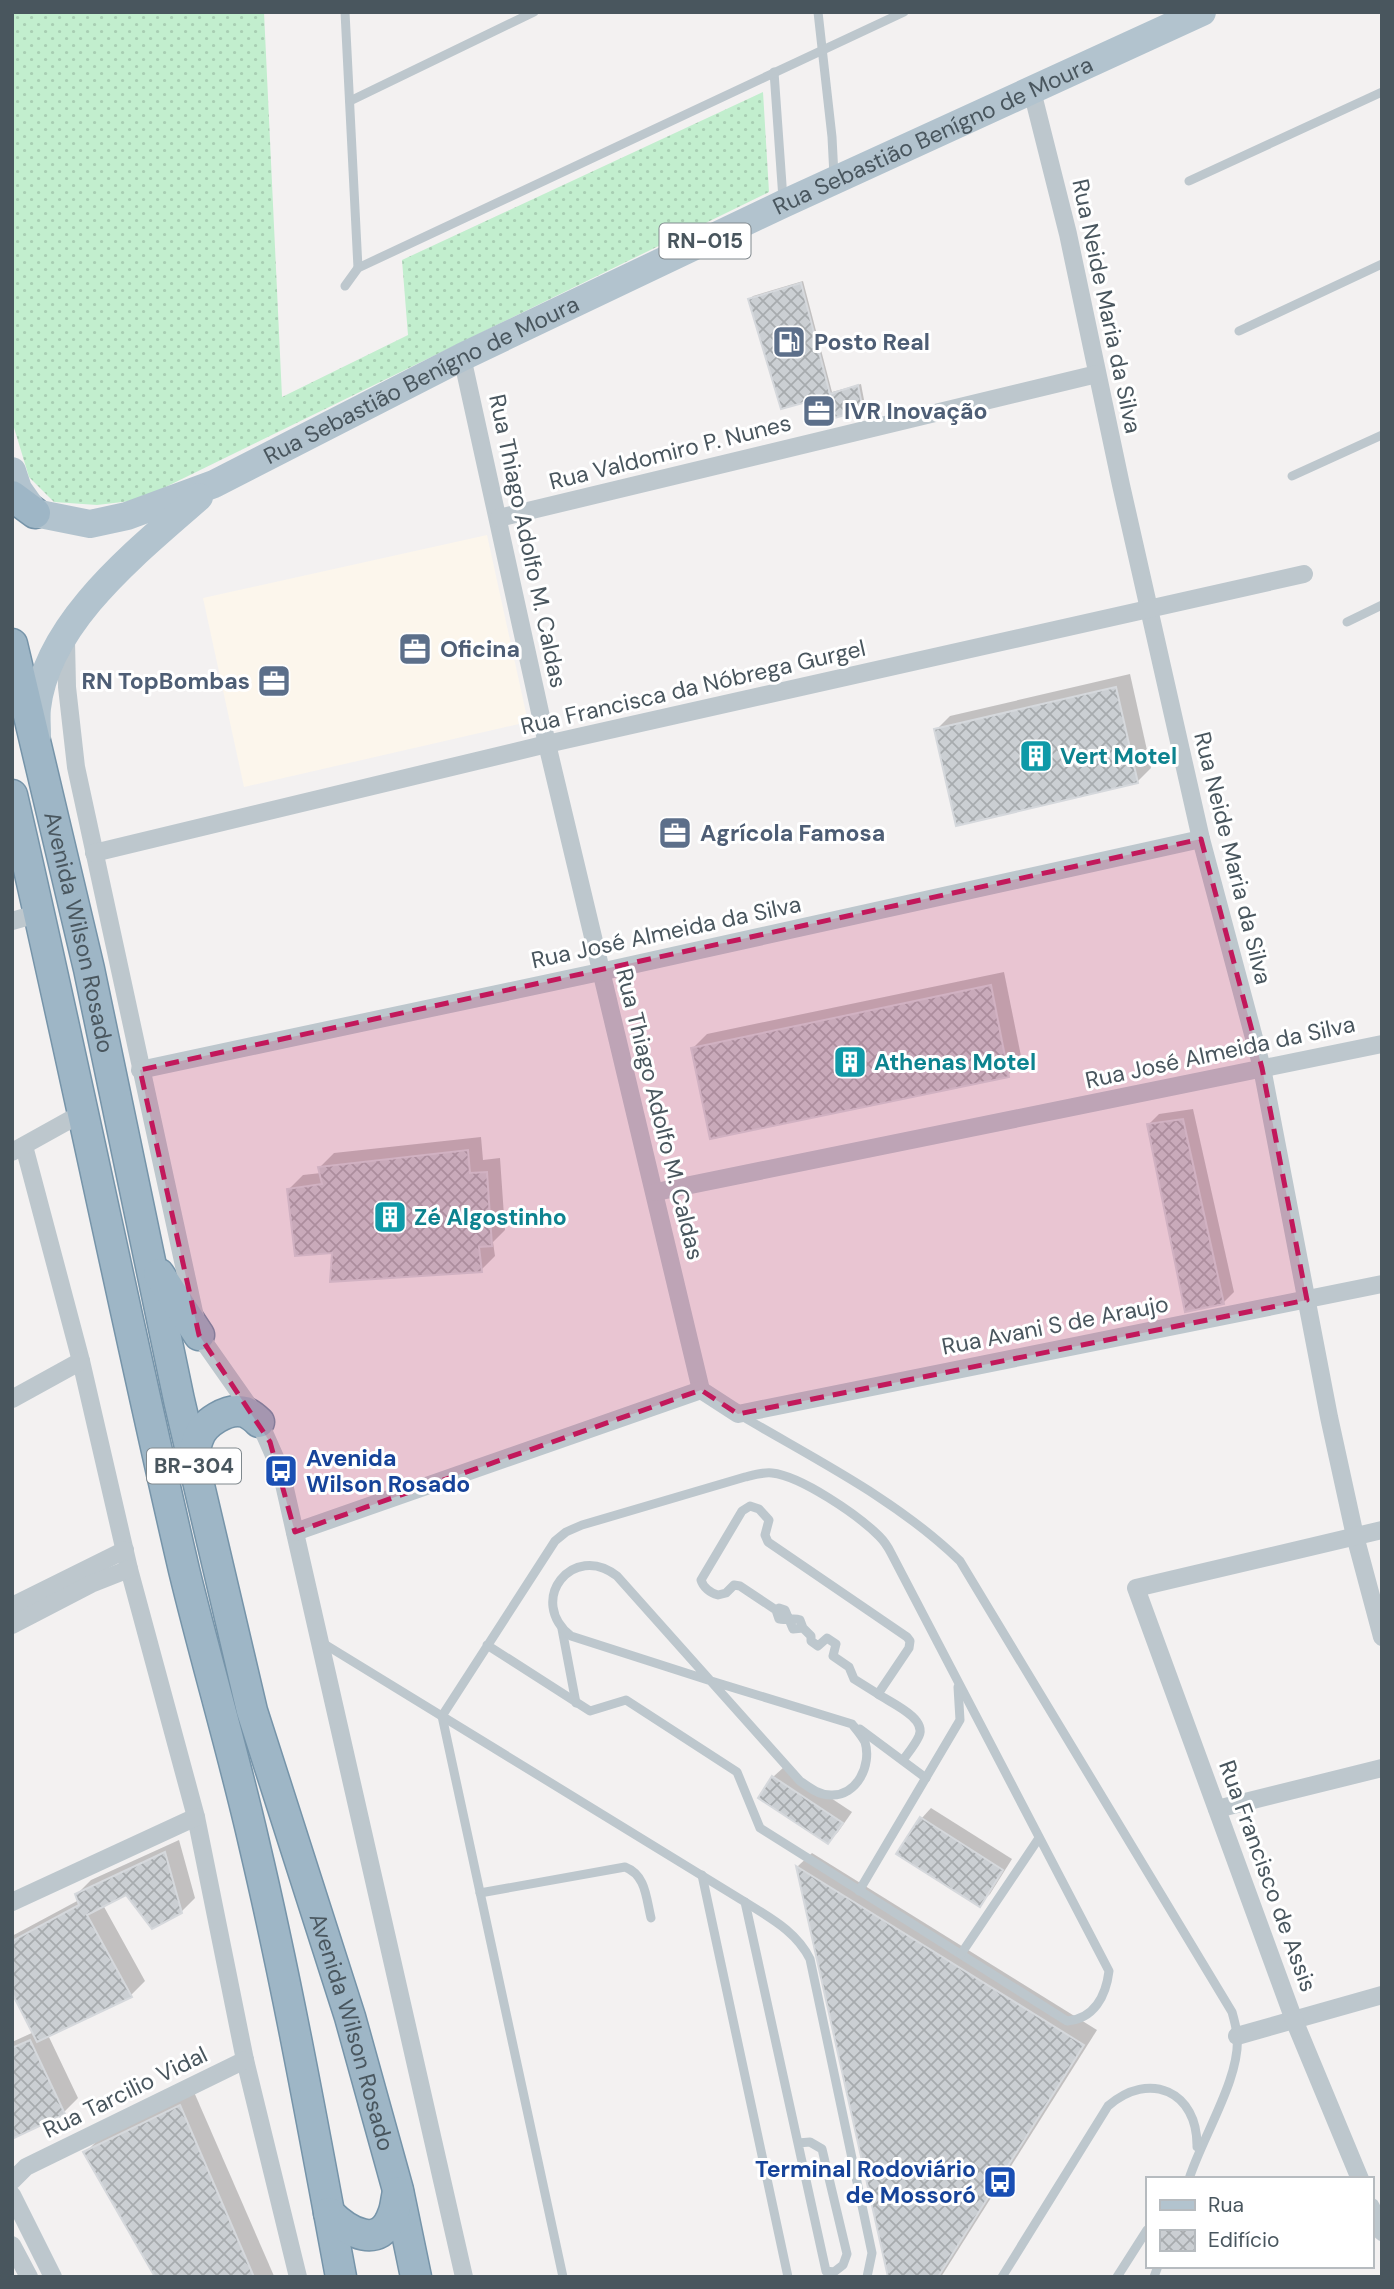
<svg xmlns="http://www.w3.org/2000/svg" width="1394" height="2289" font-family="'DM Sans',sans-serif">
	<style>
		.commercial { fill: #fcf6ec }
		.grass { fill: url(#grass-dots) }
		.shadow { fill: #0003 }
		.building { fill: url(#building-cross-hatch); stroke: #d5d8dc; stroke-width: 2 }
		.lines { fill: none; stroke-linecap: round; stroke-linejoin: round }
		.trunk-casing { stroke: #7694a9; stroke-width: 33 }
		.service { stroke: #bdc7cd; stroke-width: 9 }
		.minor { stroke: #bdc7cd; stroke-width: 18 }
		.primary { stroke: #b2c3ce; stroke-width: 28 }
		.trunk { stroke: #9eb6c6; stroke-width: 30 }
		.marked { fill: #c2185b; fill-opacity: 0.2; stroke: #c2185b; stroke-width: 5; stroke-dasharray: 14 9; stroke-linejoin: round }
		.labels { text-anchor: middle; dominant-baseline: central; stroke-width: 6; stroke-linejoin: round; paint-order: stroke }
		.shield { fill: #fff; stroke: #80898e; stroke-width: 2 }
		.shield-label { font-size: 21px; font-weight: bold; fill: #49565e }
		.street-label { font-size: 23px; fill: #49565e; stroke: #fff }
		.service-label { font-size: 23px; font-weight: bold; fill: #4e5e75; stroke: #fff; text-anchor: start }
		.culture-label { font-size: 23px; font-weight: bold; fill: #0d838f; stroke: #fff; text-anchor: start }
		.transit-label { font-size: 23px; font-weight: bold; fill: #164399; stroke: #fff; text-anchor: start }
	</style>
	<defs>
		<pattern id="grass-dots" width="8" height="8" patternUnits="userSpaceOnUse" patternTransform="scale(1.75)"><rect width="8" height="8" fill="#c2eece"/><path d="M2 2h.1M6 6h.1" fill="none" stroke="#a8ceb3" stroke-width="1.8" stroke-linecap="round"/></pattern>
		<pattern id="building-cross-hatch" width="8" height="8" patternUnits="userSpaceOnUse" patternTransform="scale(1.75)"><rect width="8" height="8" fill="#cbcfd3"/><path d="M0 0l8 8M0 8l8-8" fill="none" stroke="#a7abae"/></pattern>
	</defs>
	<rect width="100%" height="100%" fill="#f3f1f1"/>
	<!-- commercial -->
	<polygon class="commercial" points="487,535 528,722 244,787 203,598"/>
	<!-- grass -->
	<polygon class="grass" points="12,12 264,12 282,397 408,335 402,260 763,92 769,192 139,500 97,505 54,502 29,477 12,421"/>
	<!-- shadow -->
	<g class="shadow">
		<polygon points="803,281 832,392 861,384 865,405 862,408 823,396 750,299 753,296"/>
		<polygon points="1130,674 1151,768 1137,782 936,730 950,716"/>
		<polygon points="1004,972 1022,1061 1008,1075 693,1048 707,1034"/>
		<polygon points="1193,1109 1234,1292 1223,1303 1149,1124 1159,1114"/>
		<polygon points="481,1137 483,1160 500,1158 505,1230 493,1242 495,1256 481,1270 333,1251 289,1189 303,1175 321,1173 320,1167 334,1153"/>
		<polygon points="784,1767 852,1812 838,1832 828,1842 773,1777"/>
		<polygon points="931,1808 1012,1859 990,1894 979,1904 921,1819"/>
		<polygon points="179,1840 195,1898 181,1912 127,1892 103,1905 145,1981 131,1995 48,2035 78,2098 64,2112 12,2137 12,2042 34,2032 12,1989 12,1936 79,1900 77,1894 91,1880"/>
		<polygon points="812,1853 1097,2030 941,2277 890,2277 798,1866"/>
		<polygon points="194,2092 274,2276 273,2277 157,2277 86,2152 100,2138"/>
	</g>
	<!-- building -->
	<g class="building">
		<polygon points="801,283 830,394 858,385 863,410 827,420 821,398 781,409 748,299"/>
		<polygon points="1116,687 1138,783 956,826 934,729"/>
		<polygon points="991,985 1009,1077 710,1139 691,1048"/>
		<polygon points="1183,1119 1224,1304 1185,1312 1147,1124"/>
		<polygon points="468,1150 470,1173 487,1172 492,1246 479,1247 482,1272 330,1282 332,1253 295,1256 287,1189 322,1184 318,1167"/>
		<polygon points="772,1776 843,1823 828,1844 758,1798"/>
		<polygon points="920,1817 1003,1870 980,1907 896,1854"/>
		<polygon points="165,1852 182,1913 152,1929 126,1895 87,1915 132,1997 37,2042 12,1993 12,1941 79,1905 75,1894"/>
		<polygon points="796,1866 1084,2045 938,2277 888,2277"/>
		<polygon points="30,2040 65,2114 12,2139 12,2048"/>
		<polygon points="180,2105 254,2277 155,2277 83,2152"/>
	</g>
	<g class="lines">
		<defs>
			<g id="trunk">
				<polyline points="12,496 35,513"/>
				<path id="s2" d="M12 644 89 969 179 1400 252 1711 350 2017 398 2190 416 2277"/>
				<path d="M12 795C72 1053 124 1312 184 1570 206 1661 233 1751 254 1843 288 1987 314 2132 341 2277"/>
				<polyline points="159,1274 199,1335"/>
				<path d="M193 1462C195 1455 195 1446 198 1439 203 1423 228 1407 245 1412 250 1414 255 1418 259 1422"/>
				<path d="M329 2213C348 2232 380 2251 393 2214 396 2207 396 2199 398 2192"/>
			</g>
		</defs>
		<!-- trunk casing -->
		<use href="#trunk" class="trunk-casing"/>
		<!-- service -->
		<g class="service">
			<polyline points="345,12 358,268"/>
			<polyline points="818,12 832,137 834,176"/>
			<polyline points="774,72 783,199"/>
			<polyline points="350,101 534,12"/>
			<polyline points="1189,181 1382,92"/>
			<polyline points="345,286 358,268 904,12"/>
			<polyline points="1239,331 1382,264"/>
			<polyline points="1292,476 1382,435"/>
			<polyline points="1347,622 1382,605"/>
			<path d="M740 1415C816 1460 896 1499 960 1561L1232 2012C1234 2019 1236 2027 1237 2034 1242 2076 1202 2137 1189 2179"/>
			<path d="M776 1610 740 1586 734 1585 726 1593 718 1595C710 1593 703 1587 701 1580L742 1511 750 1506 759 1509 769 1520 765 1535 768 1542 907 1637 910 1641 909 1648 878 1694 854 1679 849 1667 833 1656 836 1644 827 1638 818 1646 811 1641V1636L803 1628 800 1620C793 1617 786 1621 779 1619L776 1610 779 1608 785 1610 793 1629 803 1628"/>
			<polyline points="562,1629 576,1703"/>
			<path d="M321 1642 745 1902C770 1918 796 1931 810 1959L872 2253 867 2277"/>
			<path d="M487 1645 590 1711 626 1700 737 1772 760 1828 1067 2021C1094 2019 1106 1996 1109 1971L891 1553C888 1547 884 1541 879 1536 858 1515 801 1476 772 1473 763 1472 753 1475 745 1477L582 1525 566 1532 555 1541 442 1716 563 2277"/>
			<path d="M708 1680 571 1636C526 1601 573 1541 617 1576L800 1781C810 1788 819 1795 831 1795 857 1796 872 1765 865 1742 862 1736 856 1729 852 1724L708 1680"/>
			<path d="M878 1694C891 1703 927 1718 919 1736 915 1745 908 1753 903 1760"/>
			<polyline points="860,1729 926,1778"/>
			<polyline points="702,1875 788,2277"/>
			<polyline points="859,1891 960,1720 958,1687"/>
			<path d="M480 1893 625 1867C646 1875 646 1898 651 1918"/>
			<polyline points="745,1902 826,2271 834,2272 843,2265 847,2254 822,2149 810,2142 798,2143"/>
			<polyline points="961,1954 1039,1838"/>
			<path d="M1002 2277 1108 2106C1149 2070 1198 2091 1197 2147"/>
			<polyline points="1117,2277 1147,2230"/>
			<polyline points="1154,2277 1158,2266"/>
		</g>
		<!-- minor -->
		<g class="minor">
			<polyline points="1032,91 1068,234 1121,485 1201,839 1262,1068 1329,1417 1355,1536 1382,1637"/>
			<polyline points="462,357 547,744 701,1390"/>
			<polyline points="499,518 1097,374"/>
			<polyline points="66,641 67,687 76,767 199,1335 258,1419 281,1471 464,2277"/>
			<polyline points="94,853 547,744 1304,574"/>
			<polyline points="12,921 40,913"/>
			<polyline points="140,1070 600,972 1201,839"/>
			<polyline points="24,1146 81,1361 129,1569 196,1817 245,2060 298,2277"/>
			<polyline points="12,1152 84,1112"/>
			<polyline points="656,1192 1382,1044"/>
			<polyline points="701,1390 738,1414 1382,1284"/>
			<polyline points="12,1399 81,1361"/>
			<polyline points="295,1532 701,1390"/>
			<polyline points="12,1606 125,1550"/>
			<polyline points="12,1625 91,1584 129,1569"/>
			<polyline points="1217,1809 1382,1768"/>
			<polyline points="12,1902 196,1817"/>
			<polyline points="1237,2036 1382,1995"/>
			<polyline points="1360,2179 1294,2020 1136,1588 1382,1530"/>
			<polyline points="12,2181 26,2167 245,2060"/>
			<polyline points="12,2195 53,2277"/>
			<polyline points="1371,2207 1382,2232"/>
			<polyline points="12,2245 29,2277"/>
		</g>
		<!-- primary -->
		<g class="primary">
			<path id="s1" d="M12 471 18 489 35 513 90 524 127 516 214 484 462 357 783 204 1202 12"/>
			<path d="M37 735C37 726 36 716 37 708 47 621 138 551 199 497"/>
		</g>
		<!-- trunk -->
		<use href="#trunk" class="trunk"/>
	</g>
	<!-- marked area -->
	<path class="marked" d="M1201 839 1262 1068 1307 1300 738 1414 701 1390 295 1532 270 1442 199 1335 140 1070Z"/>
	<!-- icons -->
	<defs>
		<symbol id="fuel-square" viewBox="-11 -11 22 22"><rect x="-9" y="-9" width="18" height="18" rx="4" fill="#5c6f8a" stroke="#fff"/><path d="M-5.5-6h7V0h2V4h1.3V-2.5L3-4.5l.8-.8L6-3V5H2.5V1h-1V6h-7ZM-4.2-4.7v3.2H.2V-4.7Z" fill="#fff"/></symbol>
		<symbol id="office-square" viewBox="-11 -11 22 22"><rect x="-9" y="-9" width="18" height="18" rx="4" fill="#5c6f8a" stroke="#fff"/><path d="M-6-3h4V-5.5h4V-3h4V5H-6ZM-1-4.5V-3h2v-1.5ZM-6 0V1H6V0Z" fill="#fff"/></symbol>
		<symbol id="building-square" viewBox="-11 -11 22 22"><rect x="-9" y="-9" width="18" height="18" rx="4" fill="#0f9aa8" stroke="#fff"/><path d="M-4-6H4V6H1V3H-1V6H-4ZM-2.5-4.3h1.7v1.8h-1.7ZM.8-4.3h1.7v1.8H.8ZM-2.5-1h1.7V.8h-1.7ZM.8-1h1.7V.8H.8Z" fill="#fff"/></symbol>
		<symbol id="bus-square" viewBox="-11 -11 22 22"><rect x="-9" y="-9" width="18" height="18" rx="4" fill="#1a4fb4" stroke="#fff"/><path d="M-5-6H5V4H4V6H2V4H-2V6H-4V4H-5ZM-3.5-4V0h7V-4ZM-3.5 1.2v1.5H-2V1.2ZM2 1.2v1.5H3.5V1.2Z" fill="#fff"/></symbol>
	</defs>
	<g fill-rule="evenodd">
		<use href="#fuel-square" x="770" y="323" width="38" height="38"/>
		<use href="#office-square" x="800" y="392" width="38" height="38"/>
		<use href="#office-square" x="396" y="630" width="38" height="38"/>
		<use href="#office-square" x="255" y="662" width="38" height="38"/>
		<use href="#building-square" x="1017" y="737" width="38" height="38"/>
		<use href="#office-square" x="656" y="814" width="38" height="38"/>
		<use href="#building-square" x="831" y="1043" width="38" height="38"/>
		<use href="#building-square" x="371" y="1198" width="38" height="38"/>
		<use href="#bus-square" x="262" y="1452" width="38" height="38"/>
		<use href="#bus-square" x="981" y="2163" width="38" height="38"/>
	</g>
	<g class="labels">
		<!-- shield labels -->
		<g class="shield">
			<rect x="659.5" y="223.5" width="91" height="35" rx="5"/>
			<rect x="147" y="1448.5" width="94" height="35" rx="5"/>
		</g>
		<g class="shield-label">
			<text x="705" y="241">RN-015</text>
			<text x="194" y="1466">BR-304</text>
		</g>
		<!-- street labels -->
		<g class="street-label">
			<text stroke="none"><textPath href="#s1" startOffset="1034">Rua Sebastião Benígno de Moura</textPath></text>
			<text transform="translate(1107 306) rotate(78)">Rua Neide Maria da Silva</text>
			<text stroke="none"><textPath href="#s1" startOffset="467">Rua Sebastião Benígno de Moura</textPath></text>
			<text transform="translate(670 452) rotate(-14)">Rua Valdomiro P. Nunes</text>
			<text transform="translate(528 541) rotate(78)">Rua Thiago Adolfo M. Caldas</text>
			<text transform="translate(693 687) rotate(-13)">Rua Francisca da Nóbrega Gurgel</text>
			<text transform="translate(1233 858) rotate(76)">Rua Neide Maria da Silva</text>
			<text stroke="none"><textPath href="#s2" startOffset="296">Avenida Wilson Rosado</textPath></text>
			<text transform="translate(666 932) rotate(-12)">Rua José Almeida da Silva</text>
			<text transform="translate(1220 1052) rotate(-12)">Rua José Almeida da Silva</text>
			<text transform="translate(660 1114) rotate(76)">Rua Thiago Adolfo M. Caldas</text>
			<text transform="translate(1055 1325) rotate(-11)">Rua Avani S de Araujo</text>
			<text transform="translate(1268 1876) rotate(70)">Rua Francisco de Assis</text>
			<text stroke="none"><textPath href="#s2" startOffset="1430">Avenida Wilson Rosado</textPath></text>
			<text transform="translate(125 2092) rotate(-26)">Rua Tarcilio Vidal</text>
		</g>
		<!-- service labels -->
		<g class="service-label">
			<text x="814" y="342">Posto Real</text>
			<text x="844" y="411">IVR Inovação</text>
			<text x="440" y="649">Oficina</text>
			<text x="250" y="681" text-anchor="end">RN TopBombas</text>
			<text x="700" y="833">Agrícola Famosa</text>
		</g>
		<!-- culture labels -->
		<g class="culture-label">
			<text x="1060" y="756">Vert Motel</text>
			<text x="874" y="1062">Athenas Motel</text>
			<text x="414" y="1217">Zé Algostinho</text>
		</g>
		<!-- transit labels -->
		<g class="transit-label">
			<text x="306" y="1458">Avenida<tspan x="306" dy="26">Wilson Rosado</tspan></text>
			<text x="976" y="2169" text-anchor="end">Terminal Rodoviário<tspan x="976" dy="26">de Mossoró</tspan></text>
		</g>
	</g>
	<!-- border -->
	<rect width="1394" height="2289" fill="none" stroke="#49565e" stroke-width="28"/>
	<!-- legend -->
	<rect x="1146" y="2177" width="228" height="91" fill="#ffffff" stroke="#b6bbbf" stroke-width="2"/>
	<rect x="1160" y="2200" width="35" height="10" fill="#b2c3ce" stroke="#b6bbbf" stroke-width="2"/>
	<text x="1208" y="2212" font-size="21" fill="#49565e">Rua</text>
	<rect x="1160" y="2230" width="35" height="21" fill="url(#building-cross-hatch)" stroke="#b6bbbf" stroke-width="2"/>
	<text x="1208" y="2247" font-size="21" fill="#49565e">Edifício</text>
</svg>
